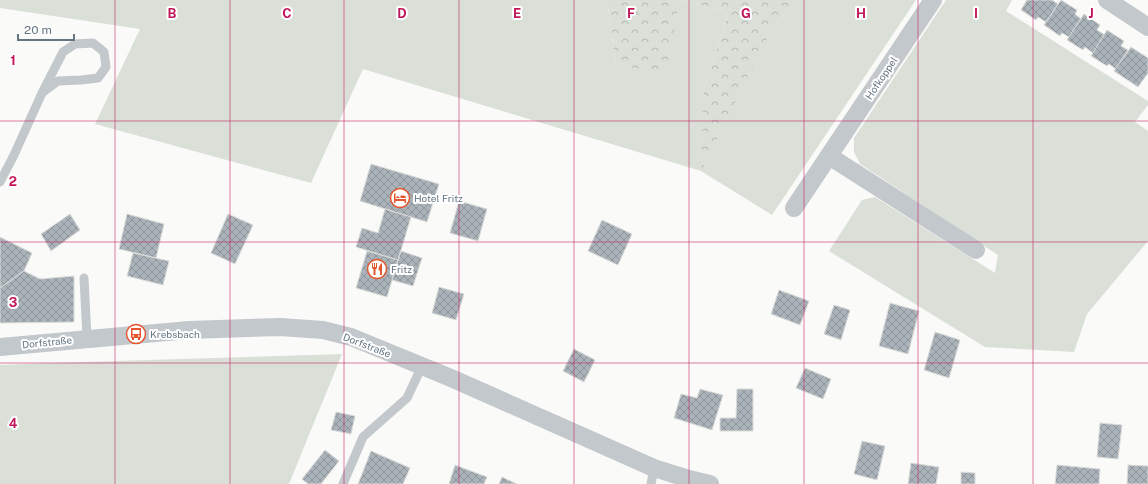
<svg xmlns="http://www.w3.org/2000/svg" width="1148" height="484" font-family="'Public Sans',sans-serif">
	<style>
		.grass { fill: #dadfd7 }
		.forest { fill: url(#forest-crowns) }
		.building { fill: url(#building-cross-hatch); stroke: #dcdcda }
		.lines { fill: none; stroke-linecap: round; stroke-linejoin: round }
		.lane { stroke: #c3c8cc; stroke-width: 9 }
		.street { stroke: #c3c8cc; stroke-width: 18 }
		.grid { fill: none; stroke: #c2185b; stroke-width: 1; stroke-opacity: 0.55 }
		.labels { text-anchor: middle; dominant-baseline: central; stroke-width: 4; stroke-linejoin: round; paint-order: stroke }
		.street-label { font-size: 10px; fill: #657683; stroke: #fff }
		.poi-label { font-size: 10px; fill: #657683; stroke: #fff; text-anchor: start }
		.grid-label { font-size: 13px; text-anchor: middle; font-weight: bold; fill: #c2185b; stroke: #fff; stroke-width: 4; stroke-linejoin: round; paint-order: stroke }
	</style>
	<defs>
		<pattern id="forest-crowns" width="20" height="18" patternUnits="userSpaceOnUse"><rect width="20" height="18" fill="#dadfd7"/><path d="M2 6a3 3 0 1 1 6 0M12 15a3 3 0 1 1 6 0" fill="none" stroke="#b4b9b4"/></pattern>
		<pattern id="building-cross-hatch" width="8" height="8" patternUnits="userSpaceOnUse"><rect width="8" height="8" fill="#aab3b9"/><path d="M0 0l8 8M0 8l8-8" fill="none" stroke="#8e969c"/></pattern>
	</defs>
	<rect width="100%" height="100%" fill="#fafaf8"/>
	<!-- grass -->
	<g class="grass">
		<polygon points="0,0 607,0 616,66 679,0 682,0 728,14 704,89 767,38 796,0 916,0 772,215 701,171 363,69 311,183 95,124 140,29 0,8"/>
		<polygon points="946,0 1012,0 1006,11 1148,101 1148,105 1135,122 1148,131 1148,241 1087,314 1074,352 985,347 829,251 862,200 875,197 995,273 998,255 860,164 854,152 854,138"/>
		<polygon points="342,354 289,484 0,484 0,365 50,363"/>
	</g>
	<!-- forest -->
	<g class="forest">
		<polygon points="607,0 679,0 668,72 616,66"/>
		<polygon points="682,0 796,0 767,38 701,171 704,89 728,14"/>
	</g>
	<!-- building -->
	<g class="building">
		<polygon points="1027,0 1052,0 1058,4 1046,22 1038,17 1036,20 1021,10"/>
		<polygon points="1061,0 1077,10 1075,14 1081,19 1069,37 1062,33 1060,36 1044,25"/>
		<polygon points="1084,14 1100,25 1097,30 1105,35 1093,53 1085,47 1083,50 1067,40"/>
		<polygon points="1107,30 1124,41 1121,46 1128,50 1116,69 1109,64 1107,66 1091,56"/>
		<polygon points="1131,47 1148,58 1148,73 1138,87 1114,71"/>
		<polygon points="371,164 439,184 427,222 360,201"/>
		<polygon points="459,201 487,209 478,241 450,233"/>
		<polygon points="385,209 411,217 398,260 356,247 362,228 378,233"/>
		<polygon points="70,214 80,230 51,251 41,234"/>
		<polygon points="127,214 164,224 156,258 119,249"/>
		<polygon points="228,214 253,225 235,264 211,253"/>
		<polygon points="602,220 632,234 618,265 588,251"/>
		<polygon points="0,237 32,253 24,271 0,288"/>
		<polygon points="367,251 398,260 387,297 356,288"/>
		<polygon points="401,251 422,258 413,286 392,280"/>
		<polygon points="133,253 169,261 163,285 127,276"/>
		<polygon points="24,271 40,279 74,276 74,322 0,323 0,288"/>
		<polygon points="439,287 464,294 456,320 432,313"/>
		<polygon points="779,290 809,301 800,325 771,314"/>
		<polygon points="890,303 919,311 908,354 879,346"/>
		<polygon points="834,305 850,310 841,340 824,334"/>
		<polygon points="935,332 960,340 949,378 924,370"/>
		<polygon points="574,349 595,360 584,382 563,371"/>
		<polygon points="805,368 831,379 823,399 796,388"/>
		<polygon points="700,389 723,395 712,430 674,418 681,394 697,398"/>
		<polygon points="737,389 753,389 753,431 720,431 720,418 736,418"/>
		<polygon points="336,412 355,416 351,434 331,430"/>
		<polygon points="1100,423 1122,425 1118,459 1097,457"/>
		<polygon points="862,441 885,446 877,480 854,474"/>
		<polygon points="325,450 339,461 321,484 308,484 302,479"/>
		<polygon points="371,451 410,468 403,484 358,484"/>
		<polygon points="911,463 939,467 936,484 908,484"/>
		<polygon points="455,465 487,477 484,484 449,484"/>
		<polygon points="1057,465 1100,469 1099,484 1055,484"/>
		<polygon points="1128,465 1148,466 1148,484 1127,484"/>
		<polygon points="961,472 975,473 975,484 961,484"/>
		<polygon points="502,477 517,484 499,484"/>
	</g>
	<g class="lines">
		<!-- lane -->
		<g class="lane">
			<polyline points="0,182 14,155 42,93 63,52 75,44 93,43 104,52 106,67 98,78 81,80 58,81 42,93"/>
			<polyline points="84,278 87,338"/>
			<polyline points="343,484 363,437 407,398 422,366"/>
			<polyline points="651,484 654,468"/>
		</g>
		<!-- street -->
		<g class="street">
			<polyline points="1107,0 1148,27"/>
			<polyline points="829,156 976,250"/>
			<polyline points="794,208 933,0"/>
			<polyline points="0,347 189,330 280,327 323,330 351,337 451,378 654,468 689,479 710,484"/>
		</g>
	</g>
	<!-- grid -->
	<path class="grid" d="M115 0V484M230 0V484M344 0V484M459 0V484M574 0V484M689 0V484M804 0V484M918 0V484M1033 0V484M0 121H1148M0 242H1148M0 363H1148"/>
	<!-- icons -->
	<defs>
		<symbol id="hotel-ring" viewBox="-11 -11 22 22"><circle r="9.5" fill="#fff" stroke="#e4572e" stroke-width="1.5"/><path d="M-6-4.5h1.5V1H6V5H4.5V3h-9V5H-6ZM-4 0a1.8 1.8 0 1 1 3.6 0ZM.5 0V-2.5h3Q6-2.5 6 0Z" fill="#e4572e"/></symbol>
		<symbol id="restaurant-ring" viewBox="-11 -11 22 22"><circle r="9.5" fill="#fff" stroke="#e4572e" stroke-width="1.5"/><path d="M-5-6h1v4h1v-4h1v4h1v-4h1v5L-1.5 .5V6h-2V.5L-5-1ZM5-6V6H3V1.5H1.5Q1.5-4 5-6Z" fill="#e4572e"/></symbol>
		<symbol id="bus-ring" viewBox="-11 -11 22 22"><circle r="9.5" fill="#fff" stroke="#e4572e" stroke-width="1.5"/><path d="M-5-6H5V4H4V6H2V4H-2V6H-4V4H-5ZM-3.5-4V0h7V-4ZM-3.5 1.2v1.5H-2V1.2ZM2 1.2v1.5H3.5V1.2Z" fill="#e4572e"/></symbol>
	</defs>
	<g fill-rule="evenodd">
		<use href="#hotel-ring" x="389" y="187" width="22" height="22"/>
		<use href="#restaurant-ring" x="366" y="258" width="22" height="22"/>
		<use href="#bus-ring" x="125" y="323" width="22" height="22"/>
	</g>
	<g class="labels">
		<!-- street labels -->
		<g class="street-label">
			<text transform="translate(881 78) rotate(-56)">Hofkoppel</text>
			<text transform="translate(47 342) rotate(-6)">Dorfstraße</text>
			<text transform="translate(367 345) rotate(21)">Dorfstraße</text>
		</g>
		<!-- poi labels -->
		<g class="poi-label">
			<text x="414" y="198">Hotel Fritz</text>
			<text x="391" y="269">Fritz</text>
			<text x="150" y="334">Krebsbach</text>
		</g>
	</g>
	<g class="grid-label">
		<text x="172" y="18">B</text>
		<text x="287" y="18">C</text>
		<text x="402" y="18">D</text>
		<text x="517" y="18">E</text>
		<text x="631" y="18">F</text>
		<text x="746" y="18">G</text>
		<text x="861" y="18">H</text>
		<text x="976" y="18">I</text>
		<text x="1091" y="18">J</text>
		<text x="13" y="65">1</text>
		<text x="13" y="186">2</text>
		<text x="13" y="307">3</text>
		<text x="13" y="428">4</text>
	</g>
	<!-- scale -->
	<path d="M18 34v6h56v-6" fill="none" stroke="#657683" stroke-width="2"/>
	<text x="24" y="34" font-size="12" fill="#657683" stroke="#ffffff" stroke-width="3" paint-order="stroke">20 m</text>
</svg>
